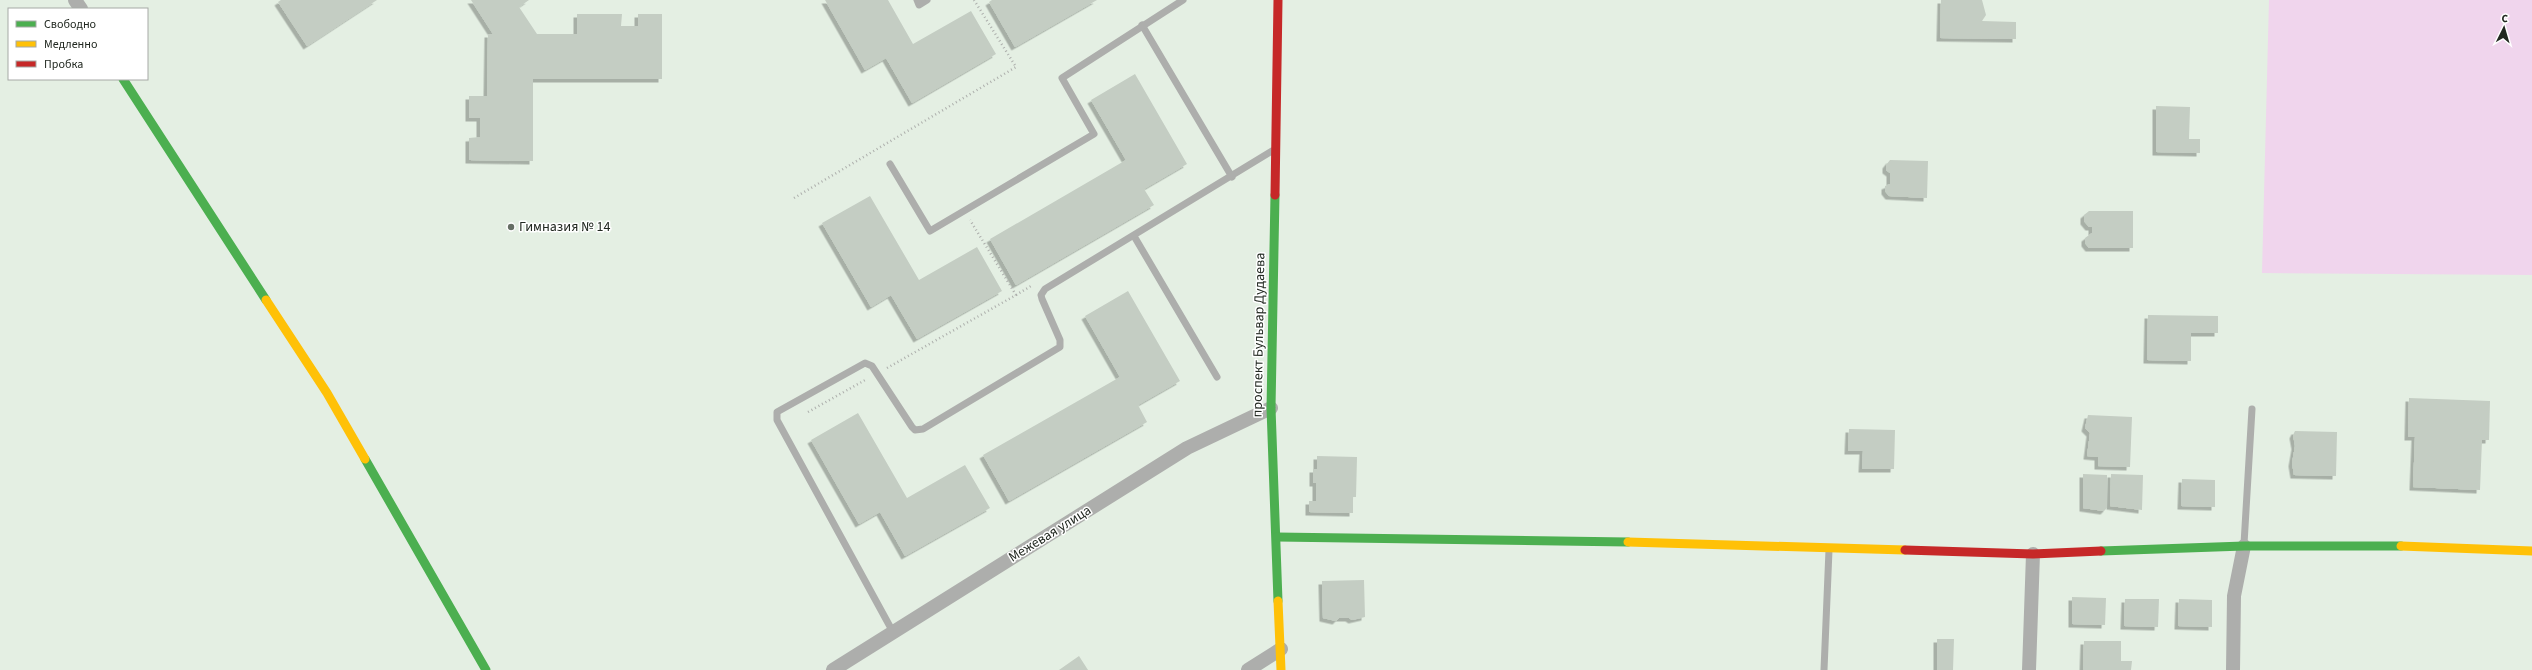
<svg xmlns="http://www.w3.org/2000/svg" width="2532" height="670" font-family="'Source Sans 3',sans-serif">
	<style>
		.green { fill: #f0d5ed }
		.building { fill: #c4cdc3; filter: url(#shadow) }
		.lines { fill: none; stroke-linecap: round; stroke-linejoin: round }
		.path { stroke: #adafac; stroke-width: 2.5; stroke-dasharray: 1 3; stroke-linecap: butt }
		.lane { stroke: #adaeac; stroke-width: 7 }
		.street { stroke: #adaeac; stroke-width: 14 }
		.fast { stroke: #4caf50; stroke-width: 9 }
		.slow { stroke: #ffc107; stroke-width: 9 }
		.jam { stroke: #c62828; stroke-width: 9 }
		.poi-dot { fill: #656e64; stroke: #fff; stroke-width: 1.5 }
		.labels { text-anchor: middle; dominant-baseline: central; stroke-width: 3; stroke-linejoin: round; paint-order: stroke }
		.poi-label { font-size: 14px; fill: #212820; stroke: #fff; text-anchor: start }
		.street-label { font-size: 14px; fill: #212820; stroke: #fff }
	</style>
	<defs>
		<filter id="shadow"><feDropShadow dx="-3.5" dy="3.5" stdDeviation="0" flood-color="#0004"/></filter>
	</defs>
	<rect width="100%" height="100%" fill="#e4efe3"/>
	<!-- green -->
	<polygon class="green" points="2269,0 2532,0 2532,275 2262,273"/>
	<!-- building -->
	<g class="building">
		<polygon points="281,0 377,0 307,46 278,2"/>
		<polygon points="471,0 529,0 519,7 537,34 577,34 577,14 622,14 621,26 638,26 638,14 662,14 662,79 533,79 533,161 469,160 469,138 480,137 480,118 469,118 469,96 487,96 488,34 493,34"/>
		<polygon points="825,0 888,0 913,44 971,11 996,54 912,103 886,58 865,70"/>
		<polygon points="992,0 1097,0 1015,47 989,2"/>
		<polygon points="1941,0 1982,0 1986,15 1982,21 2016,22 2016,39 1940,38"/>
		<polygon points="1135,74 1187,164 1144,189 1154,205 1016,285 990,239 1126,160 1091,100"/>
		<polygon points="2156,106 2190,107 2189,139 2200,139 2200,153 2156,152"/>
		<polygon points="1890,160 1928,161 1927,198 1889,196 1885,191 1885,186 1890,184 1890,173 1886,170 1886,165"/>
		<polygon points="870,196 919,280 977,247 1002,291 917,339 891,295 871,307 822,223"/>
		<polygon points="2089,211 2133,211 2133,248 2089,248 2085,243 2085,238 2092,233 2092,227 2089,227 2084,221 2084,215"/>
		<polygon points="1128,291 1180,381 1138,405 1147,422 1009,501 983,455 1120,377 1085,316"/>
		<polygon points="2148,315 2218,316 2218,333 2191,333 2191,361 2147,360"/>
		<polygon points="2409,398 2490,401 2489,440 2482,440 2480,490 2413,487 2415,437 2408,437"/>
		<polygon points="858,413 907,498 965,465 990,508 905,556 880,512 859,524 811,440"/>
		<polygon points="2088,415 2132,417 2130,467 2098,466 2098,457 2087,456 2090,433 2085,428"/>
		<polygon points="1849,429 1895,430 1894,469 1862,469 1863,451 1848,451"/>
		<polygon points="2295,431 2337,432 2336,476 2294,475 2292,463 2295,446 2293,435"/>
		<polygon points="1317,456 1357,457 1356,497 1353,497 1353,513 1309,512 1309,501 1316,501 1316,483 1313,483 1313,469 1317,469"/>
		<polygon points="2083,474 2107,475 2107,508 2104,511 2083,508"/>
		<polygon points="2111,474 2143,475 2142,510 2110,506"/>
		<polygon points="2182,479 2215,480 2215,507 2181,506"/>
		<polygon points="1364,580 1365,617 1352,620 1349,618 1339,618 1336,621 1323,618 1322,581"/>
		<polygon points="2072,597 2106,598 2105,625 2072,624"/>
		<polygon points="2125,599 2159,599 2158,627 2124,626"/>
		<polygon points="2179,599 2212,600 2212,627 2178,626"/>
		<polygon points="1937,639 1954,639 1953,670 1937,670"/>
		<polygon points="2084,641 2121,641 2121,661 2132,661 2131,670 2083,670"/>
		<polygon points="1079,656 1088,670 1059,670"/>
	</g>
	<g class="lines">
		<!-- path -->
		<g class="path">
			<polyline points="794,198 1016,67 974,0"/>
			<polyline points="1016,295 1031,286"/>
			<polyline points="887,368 1016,295 970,220"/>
			<polyline points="808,412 867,379"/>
		</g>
		<!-- lane -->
		<g class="lane">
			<polyline points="917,0 919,5 927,0"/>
			<polyline points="1142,25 1232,177"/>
			<polyline points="890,164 930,231 1094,134 1062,78 1183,0"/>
			<polyline points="1134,236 1217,377"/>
			<polyline points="2244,544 2252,409"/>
			<polyline points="893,632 777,420 777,412 865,363 872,366 912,427 915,430 923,429 1060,347 1060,340 1042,299 1041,295 1045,289 1272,151"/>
			<polyline points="1824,670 1829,550"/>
		</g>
		<!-- street -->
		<g class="street">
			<polyline points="75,0 81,9"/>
			<polyline points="833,670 1187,448 1271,408"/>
			<polyline points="1248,670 1281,649"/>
			<polyline points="2029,670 2033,554"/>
			<polyline points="2233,670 2234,596 2244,546"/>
		</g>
		<!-- fast -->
		<g class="fast">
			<polyline points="123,79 266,300"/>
			<polyline points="1275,195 1271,408 1278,601"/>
			<polyline points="365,459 486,670"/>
			<polyline points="1277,537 1628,542"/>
			<polyline points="2101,551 2244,546 2401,546"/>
		</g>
		<!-- slow -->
		<g class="slow">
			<polyline points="266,300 327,393 365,459"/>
			<polyline points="1628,542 1905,550"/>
			<polyline points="2401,546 2532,551"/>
			<polyline points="1278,601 1281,670"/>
		</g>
		<!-- jam -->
		<g class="jam">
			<polyline points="1275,195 1278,0"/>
			<polyline points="1905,550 2033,554 2101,551"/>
		</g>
	</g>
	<!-- markers -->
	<circle class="poi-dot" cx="511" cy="227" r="4"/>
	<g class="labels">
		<!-- poi labels -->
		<g class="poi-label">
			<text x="519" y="227">Гимназия № 14</text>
		</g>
		<!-- street labels -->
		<g class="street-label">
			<text transform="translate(1259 335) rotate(-89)">проспект Бульвар Дудаева</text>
			<text transform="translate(1050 534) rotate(-32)">Межевая улица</text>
		</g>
	</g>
	<!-- legend -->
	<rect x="8" y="8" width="140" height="72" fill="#ffffff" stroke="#a6a9a6"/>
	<rect x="16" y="21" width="20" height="6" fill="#4caf50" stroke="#a6a9a6"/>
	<text x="44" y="28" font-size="12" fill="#212820">Свободно</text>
	<rect x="16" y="41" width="20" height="6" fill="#ffc107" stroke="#a6a9a6"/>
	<text x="44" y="48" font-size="12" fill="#212820">Медленно</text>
	<rect x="16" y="61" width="20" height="6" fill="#c62828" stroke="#a6a9a6"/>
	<text x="44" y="68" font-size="12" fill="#212820">Пробка</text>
	<!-- north arrow -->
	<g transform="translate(2504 28) rotate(5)" stroke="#ffffff" stroke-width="3" paint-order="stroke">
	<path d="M0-3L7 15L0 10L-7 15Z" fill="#212820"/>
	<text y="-6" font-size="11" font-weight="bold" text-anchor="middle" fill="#212820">С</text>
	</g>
</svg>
